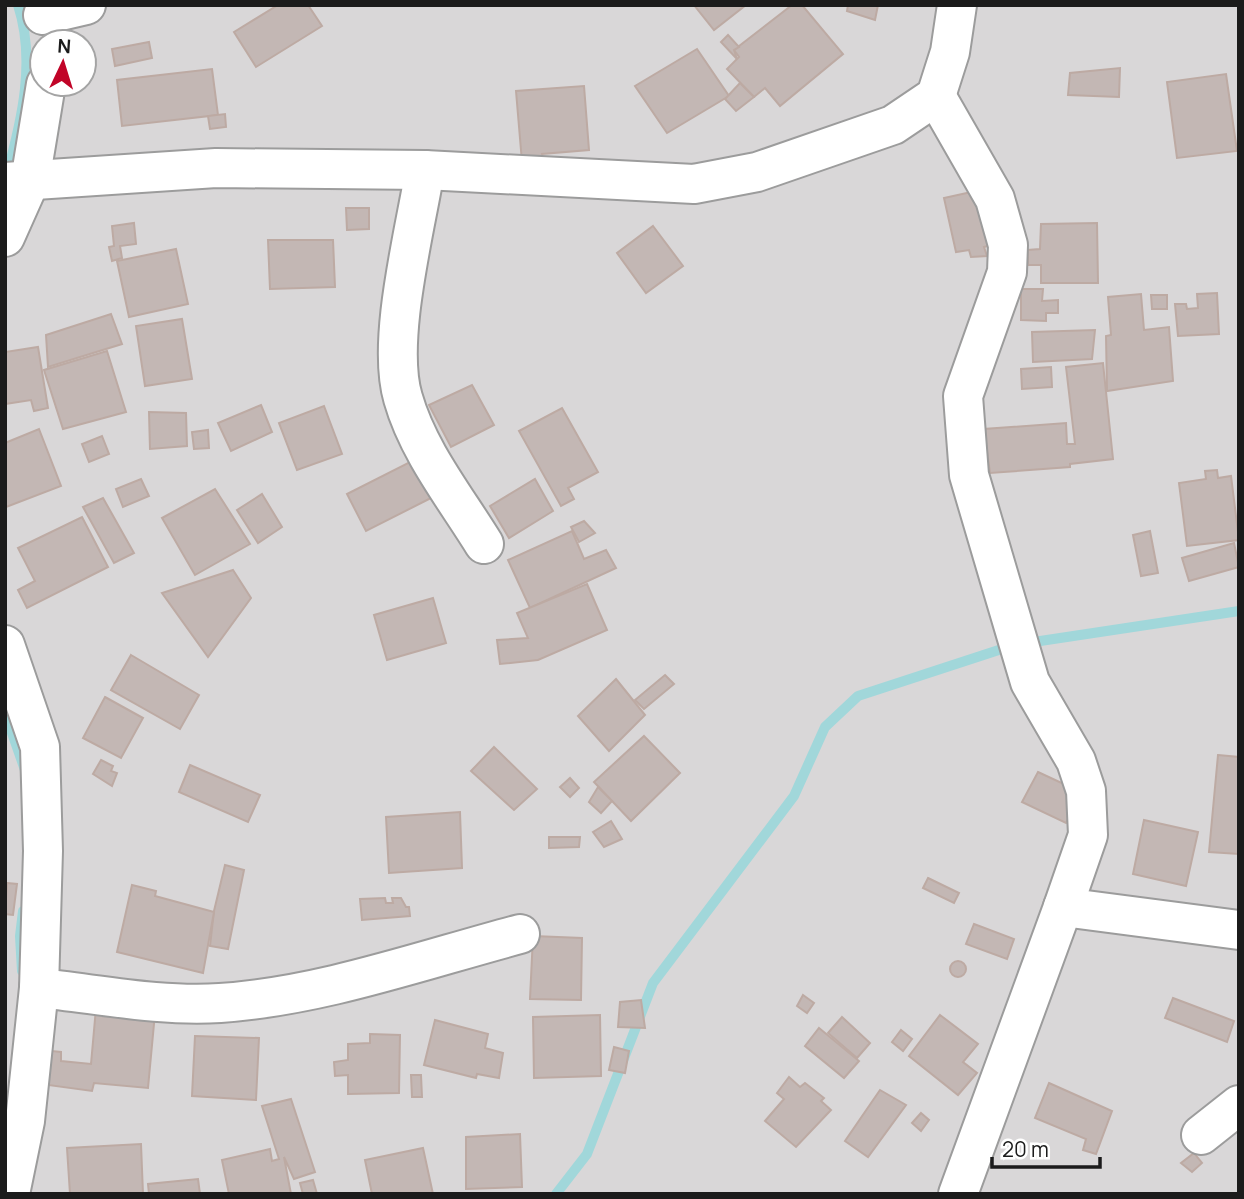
<svg xmlns="http://www.w3.org/2000/svg" width="1244" height="1199" font-family="Manrope,sans-serif">
	<style>
		.residential { fill: #d9d7d8; fill-rule: evenodd }
		.lines { fill: none; stroke-linecap: round; stroke-linejoin: round }
		.stream { stroke: #a1d7da; stroke-width: 10 }
		.building { fill: #c3b7b4; stroke: #bdaaa3; stroke-width: 2 }
		.minor-casing { stroke: #9c9c9c; stroke-width: 42 }
		.minor { stroke: #fff; stroke-width: 38 }
	</style>
	<rect width="100%" height="100%" fill="#ece6e0"/>
	<!-- residential -->
	<path class="residential" d="M5 5H1239V1194H5ZM42 42H84V84H42Z"/>
	<g class="lines">
		<!-- stream -->
		<g class="stream">
			<path d="M7 174C22 120 36 60 18 5"/>
			<polyline points="1027,643 1239,611"/>
			<polyline points="5,713 25,770"/>
			<polyline points="22,971 20,936 23,911"/>
			<polyline points="556,1194 587,1154 653,983 794,796 825,727 858,696 1011,646"/>
		</g>
	</g>
	<!-- building -->
	<g class="building">
		<polygon points="278,5 308,5 322,26 256,67 234,32"/>
		<polygon points="694,5 746,5 714,30"/>
		<polygon points="792,5 802,5 843,54 780,106 765,88 754,97 727,69 739,57 734,50"/>
		<polygon points="848,5 878,5 875,20 847,11"/>
		<polygon points="728,35 739,47 734,50 737,59 721,42"/>
		<polygon points="149,42 152,58 115,66 112,49"/>
		<polygon points="697,49 729,96 667,133 635,86"/>
		<polygon points="1120,68 1119,97 1068,95 1070,73"/>
		<polygon points="212,69 218,115 122,126 117,80"/>
		<polygon points="1226,74 1237,151 1177,158 1167,82"/>
		<polygon points="740,83 754,97 736,111 725,99"/>
		<polygon points="584,86 589,150 542,154 543,160 522,162 516,91"/>
		<polygon points="225,114 226,127 210,129 208,116"/>
		<polygon points="976,191 988,246 984,247 987,256 971,257 969,250 956,252 944,198"/>
		<polygon points="346,208 369,208 369,229 347,230"/>
		<polygon points="134,223 136,244 120,246 122,258 112,261 109,247 114,246 112,226"/>
		<polygon points="1097,223 1098,283 1041,283 1041,265 1028,265 1028,250 1040,249 1041,224"/>
		<polygon points="653,226 683,266 646,293 617,253"/>
		<polygon points="268,240 333,240 335,287 270,289"/>
		<polygon points="176,249 188,304 129,317 117,261"/>
		<polygon points="1021,289 1043,289 1042,301 1058,300 1058,313 1046,313 1046,321 1021,320"/>
		<polygon points="1217,293 1219,334 1178,336 1175,304 1186,304 1187,309 1198,308 1197,294"/>
		<polygon points="1141,294 1144,330 1169,327 1173,381 1107,391 1106,336 1111,335 1108,297"/>
		<polygon points="1151,295 1167,295 1167,309 1152,309"/>
		<polygon points="111,314 122,344 48,367 46,335"/>
		<polygon points="182,319 192,379 145,386 136,326"/>
		<polygon points="1095,330 1092,359 1033,362 1032,332"/>
		<polygon points="38,347 48,408 34,411 31,400 5,404 5,352"/>
		<polygon points="107,351 126,412 63,429 44,370"/>
		<polygon points="1103,363 1113,459 1070,464 1070,467 990,473 984,429 1066,423 1067,444 1075,444 1066,367"/>
		<polygon points="1051,367 1052,387 1022,389 1021,369"/>
		<polygon points="472,385 494,425 451,447 429,405"/>
		<polygon points="261,405 272,432 231,451 218,423"/>
		<polygon points="324,406 342,454 297,470 279,423"/>
		<polygon points="562,408 598,472 568,488 574,499 561,506 519,431"/>
		<polygon points="149,412 186,413 187,446 150,449"/>
		<polygon points="39,429 61,486 6,507 5,443"/>
		<polygon points="208,430 209,448 194,449 192,432"/>
		<polygon points="102,436 109,454 89,462 82,444"/>
		<polygon points="412,461 431,498 366,531 347,494"/>
		<polygon points="1217,470 1218,478 1231,476 1239,540 1187,546 1179,483 1206,479 1205,471"/>
		<polygon points="141,479 149,496 123,507 116,489"/>
		<polygon points="535,479 553,511 509,538 490,506"/>
		<polygon points="215,489 250,544 195,575 162,518"/>
		<polygon points="262,494 282,527 258,543 237,510"/>
		<polygon points="103,498 134,553 114,563 83,507"/>
		<polygon points="82,517 108,567 27,608 18,590 35,581 18,548"/>
		<polygon points="584,521 595,533 579,542 571,527"/>
		<polygon points="572,531 584,559 606,550 616,568 530,608 508,560"/>
		<polygon points="1150,531 1158,573 1141,576 1133,535"/>
		<polygon points="1234,543 1239,567 1189,581 1182,558"/>
		<polygon points="233,570 251,598 208,657 162,593"/>
		<polygon points="587,584 607,630 538,660 500,664 497,640 528,638 517,613"/>
		<polygon points="433,598 446,643 387,660 374,615"/>
		<polygon points="131,655 199,695 180,729 111,690"/>
		<polygon points="665,675 674,684 644,709 635,700"/>
		<polygon points="616,679 645,715 609,751 578,716"/>
		<polygon points="105,697 143,718 121,758 83,738"/>
		<polygon points="644,736 680,773 631,821 594,782"/>
		<polygon points="494,747 537,789 514,810 471,771"/>
		<polygon points="1218,755 1239,757 1239,854 1209,852"/>
		<polygon points="101,760 113,766 111,771 117,773 112,786 93,774"/>
		<polygon points="190,765 260,795 248,822 179,792"/>
		<polygon points="1038,772 1081,792 1066,823 1022,802"/>
		<polygon points="570,778 579,788 570,797 560,787"/>
		<polygon points="598,787 612,801 601,813 589,802"/>
		<polygon points="460,812 462,868 389,873 386,817"/>
		<polygon points="1144,820 1198,832 1186,886 1133,874"/>
		<polygon points="611,821 622,839 604,847 593,832"/>
		<polygon points="549,837 580,837 579,847 549,848"/>
		<polygon points="225,865 244,870 228,949 210,946 214,911"/>
		<polygon points="928,878 959,893 954,903 923,888"/>
		<polygon points="7,883 17,884 13,915 5,914"/>
		<polygon points="132,885 156,891 155,896 214,912 203,973 117,952"/>
		<polygon points="385,898 386,903 393,903 392,898 401,898 406,907 409,907 410,916 362,920 360,899"/>
		<polygon points="974,924 1014,939 1007,959 966,944"/>
		<polygon points="533,936 582,938 581,1000 530,999"/>
		<circle cx="958" cy="969" r="8"/>
		<polygon points="803,995 814,1003 807,1013 797,1006"/>
		<polygon points="1173,998 1234,1021 1227,1042 1165,1018"/>
		<polygon points="641,1000 645,1028 618,1027 620,1002"/>
		<polygon points="96,1008 155,1013 148,1088 94,1083 92,1091 48,1085 52,1051 61,1052 61,1061 91,1064"/>
		<polygon points="600,1015 601,1076 534,1078 533,1017"/>
		<polygon points="940,1015 978,1044 963,1062 977,1073 958,1095 909,1056"/>
		<polygon points="842,1017 870,1043 857,1058 828,1033"/>
		<polygon points="435,1020 488,1034 485,1048 503,1053 499,1078 477,1074 476,1078 424,1065"/>
		<polygon points="819,1028 859,1061 844,1078 805,1046"/>
		<polygon points="901,1030 912,1039 903,1051 892,1042"/>
		<polygon points="370,1034 400,1035 399,1093 348,1094 348,1075 335,1076 334,1062 348,1060 348,1044 370,1043"/>
		<polygon points="195,1036 259,1038 256,1100 192,1096"/>
		<polygon points="614,1047 629,1051 625,1073 609,1070"/>
		<polygon points="411,1075 421,1075 422,1097 412,1097"/>
		<polygon points="789,1077 800,1087 805,1083 824,1098 821,1101 831,1110 796,1147 765,1121 784,1099 777,1093"/>
		<polygon points="1049,1083 1112,1111 1096,1154 1083,1150 1086,1139 1035,1118"/>
		<polygon points="880,1090 906,1105 868,1157 845,1141"/>
		<polygon points="291,1099 315,1172 294,1179 284,1157 291,1194 229,1194 222,1160 270,1149 272,1161 279,1159 262,1106"/>
		<polygon points="921,1113 929,1120 921,1131 912,1123"/>
		<polygon points="520,1134 522,1187 466,1189 466,1137"/>
		<polygon points="141,1144 143,1194 70,1194 67,1148"/>
		<polygon points="423,1148 433,1194 372,1194 365,1160"/>
		<polygon points="1194,1153 1202,1163 1192,1172 1181,1163"/>
		<polygon points="198,1179 200,1194 149,1194 148,1184"/>
		<polygon points="313,1180 317,1194 303,1194 300,1183"/>
	</g>
	<g class="lines">
		<defs>
			<g id="minor">
				<polyline points="43,15 86,5"/>
				<polyline points="936,96 995,199 1008,245 1007,272 963,396 969,475 1030,682 1076,761 1086,791 1088,835 1063,907"/>
				<path d="M425 170C415 231 386 341 403 398 418 451 455 497 484 544"/>
				<polyline points="5,182 216,168 425,170 694,184 757,172 893,125 936,96 950,52 957,5"/>
				<polyline points="5,237 30,181 46,84"/>
				<polyline points="5,645 40,747 43,851 39,988 25,1121 10,1194"/>
				<path d="M39 988C98 994 160 1007 220 1003 322 996 422 960 520 934"/>
				<polyline points="1201,1135 1239,1105"/>
				<polyline points="958,1194 1063,907 1239,930"/>
			</g>
		</defs>
		<!-- minor casing -->
		<use href="#minor" class="minor-casing"/>
		<!-- minor -->
		<use href="#minor" class="minor"/>
	</g>
	<!-- border -->
	<rect width="1244" height="1199" fill="none" stroke="#1b1b1b" stroke-width="14"/>
	<!-- north arrow -->
	<g transform="translate(63 63) rotate(4)"><circle r="33" fill="#ffffff" stroke="#a4a4a4" stroke-width="2"/>
	<path d="M0-5L12 26L0 18L-12 26Z" fill="#c10428"/>
	<text y="-10" font-size="19" font-weight="bold" text-anchor="middle" fill="#1b1b1b">N</text>
	</g>
	<!-- scale -->
	<path d="M992 1157v10h108v-10" fill="none" stroke="#1b1b1b" stroke-width="3.5"/>
	<text x="1002" y="1157" font-size="21" fill="#1b1b1b" stroke="#ffffff" stroke-width="5" paint-order="stroke">20 m</text>
</svg>
